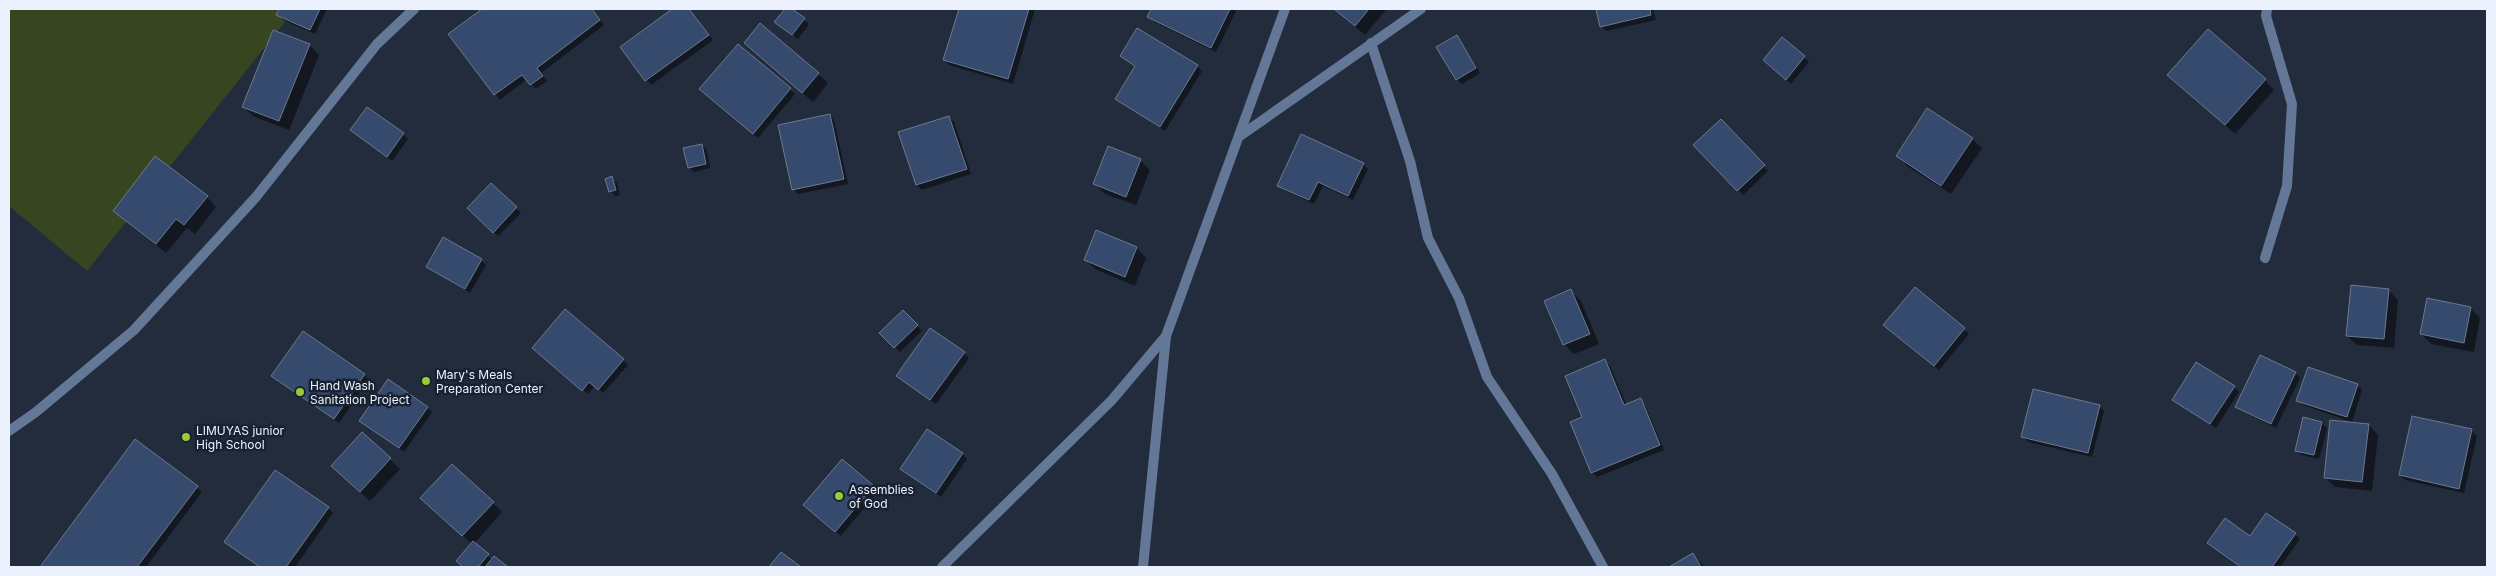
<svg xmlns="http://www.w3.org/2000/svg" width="2496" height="576" font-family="Inter,sans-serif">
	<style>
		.green { fill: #374620 }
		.shadow { fill: #0007 }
		.building { fill: #354a6d; stroke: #6d798d }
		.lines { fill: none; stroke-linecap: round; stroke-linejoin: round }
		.minor { stroke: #637797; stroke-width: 10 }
		.poi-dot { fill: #98cb36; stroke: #182232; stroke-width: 2 }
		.labels { text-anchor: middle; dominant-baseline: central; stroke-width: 5; stroke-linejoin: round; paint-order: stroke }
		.poi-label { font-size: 12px; fill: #ebf2fd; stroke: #182232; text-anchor: start }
	</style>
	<rect width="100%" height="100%" fill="#222c3d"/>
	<!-- green -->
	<polygon class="green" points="9,9 295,9 87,271 9,206"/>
	<!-- shadow -->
	<g class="shadow">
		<polygon points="281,9 327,9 315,34 283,20 278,15"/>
		<polygon points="485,9 592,9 604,25 541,73 547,81 536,89 527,79 500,100 450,35"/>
		<polygon points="674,9 689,9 713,40 651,85 622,47"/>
		<polygon points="786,9 790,9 809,24 798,39 776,22"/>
		<polygon points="960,9 1035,9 1013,84 949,65 945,60"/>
		<polygon points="1153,9 1237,9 1216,52 1154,22 1149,17"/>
		<polygon points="1334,9 1384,9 1386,10 1365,35"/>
		<polygon points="1597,9 1653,9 1656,20 1606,31 1601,26"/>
		<polygon points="1457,37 1480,73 1462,84 1457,80"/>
		<polygon points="1782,39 1809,62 1791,84 1769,65"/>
		<polygon points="309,45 319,55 289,130 253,116 244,107"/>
		<polygon points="738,45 795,94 758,138 706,93"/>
		<polygon points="755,52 818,74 828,83 813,102"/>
		<polygon points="1122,56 1197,66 1202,71 1165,131 1116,99 1136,67"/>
		<polygon points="2265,80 2274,90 2235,134 2179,84"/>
		<polygon points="830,115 834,120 848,184 798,194 793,189"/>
		<polygon points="949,117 954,122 971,174 922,190 917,185 899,133"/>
		<polygon points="1721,121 1768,171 1743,195 1695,145"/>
		<polygon points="357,134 403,134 408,139 392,161"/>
		<polygon points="1972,139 1982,148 1951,194 1907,166 1897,156"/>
		<polygon points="702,145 707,150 710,168 694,172 689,167"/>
		<polygon points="1140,160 1150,170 1136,205 1105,194 1095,184"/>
		<polygon points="1363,164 1368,169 1353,200 1323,186 1314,204 1284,190 1279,185"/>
		<polygon points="612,178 617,183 620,195 615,196 610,191"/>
		<polygon points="491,185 521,213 498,236 469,208"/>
		<polygon points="207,197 216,207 195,234 187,228 166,253 114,211"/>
		<polygon points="1137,248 1146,258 1135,286 1095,269 1085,259"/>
		<polygon points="481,260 486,265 470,293 427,267"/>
		<polygon points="1915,289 1969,334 1939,370 1890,330"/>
		<polygon points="2388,290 2398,300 2394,348 2357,345 2347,336"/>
		<polygon points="1571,291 1581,301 1599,344 1574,354 1564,344"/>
		<polygon points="2471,309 2480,318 2474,352 2431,344 2421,334"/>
		<polygon points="903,312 922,331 900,352 881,333"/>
		<polygon points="539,352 623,360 628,365 603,393 595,386 588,394"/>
		<polygon points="964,353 969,358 936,404 897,376"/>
		<polygon points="2261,357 2295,373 2300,378 2276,428 2242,411 2237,406"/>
		<polygon points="1605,361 1610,366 1627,406 1641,400 1645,405 1664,450 1597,477 1592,472 1572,422 1584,417"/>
		<polygon points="364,375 369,379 339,423 278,381"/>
		<polygon points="2357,385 2362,390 2352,422 2303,405 2298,400"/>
		<polygon points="2234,387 2239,392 2216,428 2174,399"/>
		<polygon points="2099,406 2104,411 2092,457 2028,442 2023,437"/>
		<polygon points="427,408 432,412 404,452 360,420"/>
		<polygon points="2304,419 2322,423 2327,428 2319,459 2301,455 2296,450"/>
		<polygon points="2369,425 2378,435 2372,491 2335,487 2325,477"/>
		<polygon points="2472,431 2477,436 2464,493 2405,480 2400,475"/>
		<polygon points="362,434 400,469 370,501 343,475"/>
		<polygon points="135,441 202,492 146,567 41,567"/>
		<polygon points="962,454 967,459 941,497 901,469"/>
		<polygon points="842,460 878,491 841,536 809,510"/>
		<polygon points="493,503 502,512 474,544 492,560 494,558 506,567 464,567 458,561 472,544 432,508"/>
		<polygon points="328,508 333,513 295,567 259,567 226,542"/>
		<polygon points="2295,534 2300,539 2280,567 2241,567 2208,543"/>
		<polygon points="1693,555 1705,567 1671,567"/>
	</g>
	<!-- building -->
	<g class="building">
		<polygon points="279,9 320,9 310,30 276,15"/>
		<polygon points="482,9 592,9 600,20 537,68 543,76 530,85 522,75 494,95 448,34"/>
		<polygon points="672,9 689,9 709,35 645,81 620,47"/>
		<polygon points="785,9 792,9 805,18 792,35 774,22"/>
		<polygon points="959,9 1029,9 1008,79 943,60"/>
		<polygon points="1151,9 1230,9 1211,48 1147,17"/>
		<polygon points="1334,9 1369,9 1355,26"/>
		<polygon points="1596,9 1650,9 1651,15 1600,27"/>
		<polygon points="760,23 819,73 802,93 744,43"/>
		<polygon points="1137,28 1198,65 1160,127 1115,99 1135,66 1120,56"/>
		<polygon points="2208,29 2266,79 2225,125 2167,75"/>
		<polygon points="273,30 310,44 279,121 242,107"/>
		<polygon points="1457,35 1476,68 1456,80 1436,47"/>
		<polygon points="1782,37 1805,56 1786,80 1763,60"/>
		<polygon points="738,44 791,88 753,134 699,89"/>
		<polygon points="367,107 404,133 387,157 350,130"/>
		<polygon points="1927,108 1973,138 1941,186 1896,156"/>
		<polygon points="830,114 844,179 792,190 778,125"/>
		<polygon points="949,116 967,169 916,185 898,132"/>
		<polygon points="1721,119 1765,165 1737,191 1693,145"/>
		<polygon points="1301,134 1364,163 1348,196 1318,182 1309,200 1277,186"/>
		<polygon points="702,144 706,164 688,168 683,148"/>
		<polygon points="1108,146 1141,159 1126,197 1093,184"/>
		<polygon points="155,156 208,196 184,225 176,219 156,244 113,211"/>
		<polygon points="612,176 616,190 609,192 605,179"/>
		<polygon points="491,183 517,207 493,233 467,208"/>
		<polygon points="1096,230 1137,247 1125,277 1084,260"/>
		<polygon points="443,237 482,259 465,289 426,267"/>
		<polygon points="2351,285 2389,289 2384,339 2346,336"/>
		<polygon points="1915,287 1965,328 1934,366 1883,325"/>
		<polygon points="1571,289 1590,334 1563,345 1544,301"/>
		<polygon points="2427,298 2471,307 2464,343 2420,334"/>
		<polygon points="565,309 624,359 598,390 589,382 582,391 532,348"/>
		<polygon points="903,310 918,325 894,348 879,333"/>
		<polygon points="930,328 965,352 930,400 896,376"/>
		<polygon points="303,331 365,374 334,419 271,376"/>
		<polygon points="2260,355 2296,372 2271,424 2235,407"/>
		<polygon points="1605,359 1624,405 1641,398 1660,445 1591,473 1570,422 1582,417 1565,376"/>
		<polygon points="2196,362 2235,386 2210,424 2172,400"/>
		<polygon points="2308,367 2358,384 2347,417 2296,401"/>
		<polygon points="388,379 428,407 399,448 359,421"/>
		<polygon points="2033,389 2100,405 2088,453 2021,437"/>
		<polygon points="2412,416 2472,429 2459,489 2399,475"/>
		<polygon points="2303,417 2322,422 2314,455 2295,451"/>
		<polygon points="2330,420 2369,424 2362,482 2324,478"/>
		<polygon points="927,429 963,453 936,493 900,469"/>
		<polygon points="362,432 391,458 360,492 331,466"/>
		<polygon points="135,439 198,486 137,567 40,567"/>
		<polygon points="842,459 874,486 835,532 803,505"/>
		<polygon points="452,464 494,502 462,536 420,498"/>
		<polygon points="275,470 329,507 286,567 260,567 224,542"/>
		<polygon points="2266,513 2296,533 2272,567 2241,567 2207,543 2225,518 2250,536"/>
		<polygon points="473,541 489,554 478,567 463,567 456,561"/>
		<polygon points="781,552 801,567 769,567"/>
		<polygon points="1693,553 1701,567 1669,567"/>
		<polygon points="494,556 508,567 485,567"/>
	</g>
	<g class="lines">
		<!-- minor -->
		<g class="minor">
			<polyline points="1371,43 1410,161 1428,238 1459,298 1487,377 1552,474 1603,567"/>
			<polyline points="1240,136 1421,9"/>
			<polyline points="2265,258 2287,186 2292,104 2266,16 2267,9"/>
			<polyline points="9,431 36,412 134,330 256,197 377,44 414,9"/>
			<polyline points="942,567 1112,400 1166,336 1285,9"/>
			<polyline points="1143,567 1166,336"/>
		</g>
	</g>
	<!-- markers -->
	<g class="poi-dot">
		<circle cx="426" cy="381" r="5"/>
		<circle cx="300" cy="392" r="5"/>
		<circle cx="186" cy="437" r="5"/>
		<circle cx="839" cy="496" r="5"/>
	</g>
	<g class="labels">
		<!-- poi labels -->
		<g class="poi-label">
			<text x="436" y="374">Mary's Meals<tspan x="436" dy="14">Preparation Center</tspan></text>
			<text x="310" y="385">Hand Wash<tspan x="310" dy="14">Sanitation Project</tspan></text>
			<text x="196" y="430">LIMUYAS junior<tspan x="196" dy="14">High School</tspan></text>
			<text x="849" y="489">Assemblies<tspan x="849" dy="14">of God</tspan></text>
		</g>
	</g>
	<!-- border -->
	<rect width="2496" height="576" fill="none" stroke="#ebf2fd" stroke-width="20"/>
</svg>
